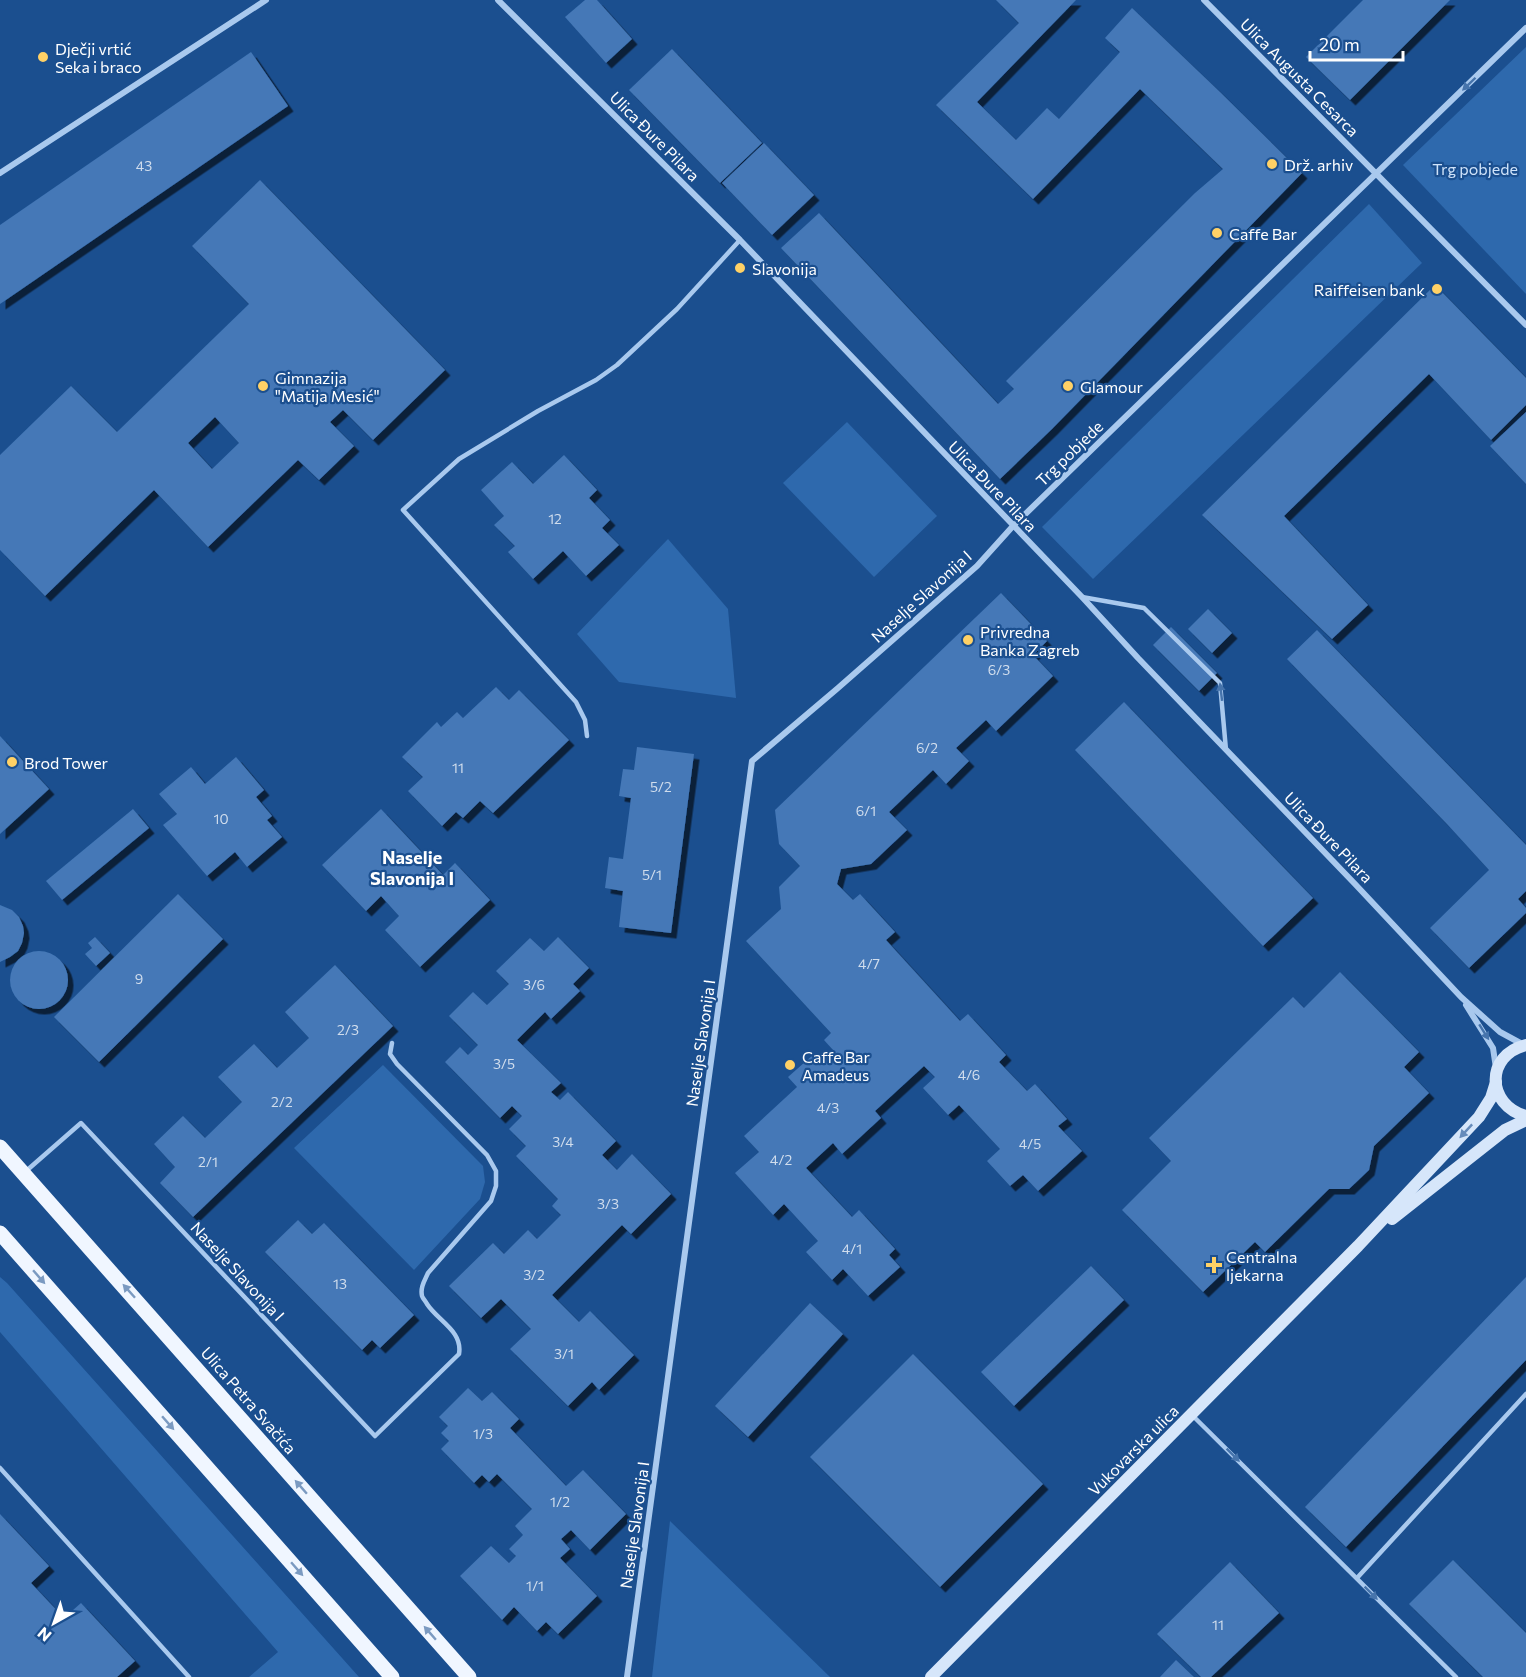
<svg xmlns="http://www.w3.org/2000/svg" width="1526" height="1677" font-family="Commissioner,sans-serif">
	<style>
		.green { fill: #2e69ad }
		.building { fill: #4478b7; fill-rule: evenodd; filter: url(#shadow) }
		.lines { fill: none; stroke-linecap: round; stroke-linejoin: round }
		.lane { stroke: #a9c9ee; stroke-width: 4.5 }
		.street { stroke: #a9c9ee; stroke-width: 6 }
		.secondary { stroke: #d6e6fa; stroke-width: 12 }
		.primary { stroke: #f0f6ff; stroke-width: 15 }
		.oneway { fill: #4674ac }
		.oneway2 { fill: #668bba }
		.oneway3 { fill: #7b9ac1 }
		.poi-dot { fill: #ffd166; stroke: #1b4f8f; stroke-width: 2 }
		.labels { text-anchor: middle; dominant-baseline: central; stroke-width: 4.5; stroke-linejoin: round; paint-order: stroke }
		.number-label { font-size: 14px; fill: #d0dded }
		.poi-label { font-size: 16px; fill: #fff; stroke: #1b4f8f; text-anchor: start }
		.street-label { font-size: 16px; fill: #fff; stroke: #1b4f8f }
		.park-label { font-size: 16px; fill: #cfe3fa; stroke: #1b4f8f }
		.neighbourhood-label { font-size: 18px; font-weight: bold; fill: #fff; stroke: #1b4f8f }
	</style>
	<defs>
		<filter id="shadow"><feDropShadow dx="5.5" dy="5.5" stdDeviation="0" flood-color="#0009"/></filter>
	</defs>
	<rect width="100%" height="100%" fill="#1b4f8f"/>
	<!-- green -->
	<g class="green">
		<polygon points="1526,47 1526,294 1403,165"/>
		<polygon points="1369,204 1422,263 1093,579 1042,527"/>
		<polygon points="847,422 937,516 874,577 783,483"/>
		<polygon points="668,539 728,609 736,698 619,682 577,634"/>
		<polygon points="383,1065 483,1166 485,1182 480,1199 414,1270 294,1148"/>
		<polygon points="0,1277 7,1283 359,1677 249,1677 278,1652 0,1332"/>
		<polygon points="670,1521 830,1677 652,1677"/>
	</g>
	<!-- building -->
	<g class="building">
		<polygon points="585,0 597,0 632,39 606,63 565,17"/>
		<polygon points="996,0 1076,0 977,102 1016,140 1047,108 1059,119 1120,52 1105,38 1132,8 1220,92 1302,173 1052,429 1000,479 781,248 819,213 998,404 1014,389 1006,381 1195,193 1223,169 1140,89 1033,199 936,105 1019,23"/>
		<polygon points="1363,0 1450,0 1350,100 1306,57"/>
		<polygon points="672,49 762,143 720,183 629,90"/>
		<polygon points="251,52 288,106 0,304 0,225"/>
		<polygon points="764,143 814,195 772,235 722,183"/>
		<path d="M260 180 445 370 373 440 343 410 330 422 354 446 319 480 298 460 208 547 154 490 45 596 0 550V455L71 386 117 432 249 304 192 246ZM215 417 239 443 212 469 188 443Z"/>
		<polygon points="1435,285 1526,378 1526,405 1491,440 1429,374 1284,516 1368,605 1332,639 1202,515"/>
		<polygon points="1526,412 1526,484 1490,446"/>
		<polygon points="564,455 597,490 589,498 610,520 602,528 619,545 586,576 563,551 533,579 508,552 515,546 494,525 504,516 481,490 512,462 533,484"/>
		<polygon points="1001,593 1047,641 1033,655 1053,676 996,731 986,720 956,748 969,761 946,784 933,770 889,812 907,830 871,864 841,869 837,884 853,900 860,894 895,932 886,940 960,1021 968,1014 1006,1055 999,1062 1027,1091 1035,1084 1067,1119 1058,1126 1082,1151 1038,1191 1023,1175 1010,1186 987,1161 1000,1149 959,1105 948,1115 923,1088 935,1077 924,1066 875,1111 881,1118 842,1154 833,1143 806,1168 852,1217 859,1210 895,1249 889,1255 900,1267 868,1296 843,1269 832,1280 806,1252 818,1241 784,1204 773,1215 735,1173 759,1152 744,1136 797,1087 788,1077 814,1054 820,1061 833,1050 824,1040 831,1033 746,941 781,909 779,887 800,866 779,844 775,810"/>
		<polygon points="1208,609 1232,633 1212,653 1188,629"/>
		<polygon points="1171,627 1217,673 1199,691 1153,645"/>
		<polygon points="1317,630 1526,845 1526,891 1518,899 1526,908 1526,913 1469,968 1430,928 1489,870 1447,824 1287,659"/>
		<polygon points="496,687 509,700 519,690 569,740 493,813 480,801 463,818 456,812 442,826 408,791 423,777 402,757 437,722 441,727 457,712 463,718"/>
		<polygon points="1124,702 1313,898 1263,946 1075,750"/>
		<polygon points="0,736 49,789 0,834"/>
		<polygon points="637,747 694,754 671,933 619,927 623,891 605,888 609,857 623,859 631,798 619,796 623,769 634,770"/>
		<polygon points="236,757 264,790 256,797 272,816 267,820 282,837 247,867 235,852 207,876 163,825 177,814 159,794 191,767 205,784"/>
		<polygon points="133,809 149,828 62,900 46,881"/>
		<polygon points="381,809 443,875 455,863 490,900 420,967 385,930 399,916 381,896 366,911 322,865"/>
		<polygon points="178,894 223,939 99,1062 54,1017"/>
		<polygon points="0,905 12,910 19,917 23,926 24,933 22,943 18,951 10,957 0,962"/>
		<polygon points="95,937 110,953 96,966 85,954 92,948 88,943"/>
		<polygon points="558,937 589,968 573,984 580,991 551,1019 545,1012 517,1040 561,1083 551,1092 560,1100 568,1092 616,1141 602,1155 617,1170 632,1154 671,1194 631,1234 622,1225 552,1295 579,1322 590,1311 634,1355 599,1390 592,1382 568,1406 510,1349 531,1329 501,1299 481,1318 449,1286 493,1243 504,1254 528,1230 537,1239 561,1215 552,1206 558,1199 516,1156 526,1146 509,1129 522,1116 512,1106 500,1118 445,1062 460,1047 468,1055 478,1045 449,1016 473,992 487,1005 509,984 496,971 530,938 544,951"/>
		<circle cx="39" cy="980" r="29"/>
		<polygon points="335,965 393,1026 193,1217 160,1183 175,1167 154,1144 183,1116 205,1138 242,1102 218,1077 254,1044 277,1068 309,1038 285,1012"/>
		<polygon points="1340,972 1419,1052 1404,1067 1429,1093 1374,1146 1369,1170 1349,1189 1329,1189 1265,1252 1255,1242 1203,1292 1122,1210 1171,1161 1149,1138 1293,997 1304,1008"/>
		<polygon points="298,1220 312,1234 324,1223 414,1315 380,1348 372,1340 362,1350 265,1252"/>
		<polygon points="1091,1266 1124,1300 1014,1406 981,1372"/>
		<polygon points="1526,1277 1526,1360 1346,1547 1305,1507"/>
		<polygon points="810,1303 843,1334 748,1437 715,1406"/>
		<polygon points="913,1354 1043,1484 940,1587 810,1457"/>
		<polygon points="468,1388 482,1401 492,1392 519,1419 510,1428 566,1486 583,1470 626,1514 590,1550 571,1530 561,1539 570,1549 560,1558 597,1596 558,1634 546,1622 537,1631 514,1607 502,1620 460,1576 491,1546 509,1563 516,1556 509,1549 523,1535 515,1526 532,1509 497,1474 489,1482 482,1475 474,1483 441,1449 449,1441 441,1433 448,1426 439,1417"/>
		<polygon points="0,1514 49,1566 31,1583 64,1618 81,1603 135,1661 117,1677 0,1677"/>
		<polygon points="1453,1560 1526,1633 1526,1677 1483,1677 1409,1604"/>
		<polygon points="1230,1562 1279,1613 1211,1677 1201,1677 1157,1634"/>
		<polygon points="1176,1660 1194,1677 1160,1677"/>
	</g>
	<g class="lines">
		<!-- lane -->
		<g class="lane">
			<polyline points="1082,597 1144,608 1220,683 1226,750"/>
			<polyline points="587,736 585,720 576,702 403,510 459,459 538,411 596,380 617,365 677,309 740,240"/>
			<path d="M25 1172 81 1123 375 1436 459 1354C463 1331 438 1321 427 1304 426 1302 422 1297 422 1296 420 1287 425 1280 428 1273L491 1201 496 1186V1171L487 1155 397 1064 390 1054 392 1043"/>
			<polyline points="1193,1416 1456,1677"/>
			<polyline points="0,1468 189,1677"/>
			<polyline points="1357,1578 1526,1394"/>
		</g>
		<!-- street -->
		<g class="street">
			<polyline points="498,0 740,240 1082,597 1138,658 1355,884 1461,997 1500,1032 1524,1045"/>
			<polyline points="1204,0 1526,325"/>
			<polyline points="0,173 266,0"/>
			<polyline points="1466,1005 1493,1048 1496,1068"/>
			<polyline points="627,1677 752,761 838,688 977,566 1013,526 1526,28"/>
		</g>
		<!-- secondary -->
		<g class="secondary">
			<path d="M1526 1045C1485 1055 1486 1105 1526 1116"/>
			<polyline points="1392,1219 1505,1130 1526,1120"/>
			<polyline points="931,1677 1358,1246 1479,1117 1491,1098 1496,1082"/>
		</g>
		<!-- primary -->
		<g class="primary">
			<polyline points="0,1147 469,1677"/>
			<polyline points="0,1233 392,1677"/>
		</g>
	</g>
	<!-- one-way arrows -->
	<defs><path id="oneway-solid" d="M-6-.8H1V-3.2L6.5 0L1 3.2V.8H-6Z" transform="scale(1.5)"/></defs>
	<g class="oneway">
		<use href="#oneway-solid" transform="translate(1469 84) rotate(136)"/>
		<use href="#oneway-solid" transform="translate(1221 692) rotate(-97)"/>
		<use href="#oneway-solid" transform="translate(1484 1032) rotate(58)"/>
		<use href="#oneway-solid" transform="translate(1233 1455) rotate(45)"/>
		<use href="#oneway-solid" transform="translate(1371 1593) rotate(45)"/>
	</g>
	<use class="oneway2" href="#oneway-solid" transform="translate(1466 1131) rotate(133)"/>
	<g class="oneway3">
		<use href="#oneway-solid" transform="translate(39 1277) rotate(49)"/>
		<use href="#oneway-solid" transform="translate(129 1291) rotate(-132)"/>
		<use href="#oneway-solid" transform="translate(168 1423) rotate(49)"/>
		<use href="#oneway-solid" transform="translate(301 1487) rotate(-131)"/>
		<use href="#oneway-solid" transform="translate(297 1569) rotate(49)"/>
		<use href="#oneway-solid" transform="translate(430 1633) rotate(-131)"/>
	</g>
	<!-- markers -->
	<g class="poi-dot">
		<circle cx="43" cy="57" r="6"/>
		<circle cx="1272" cy="164" r="6"/>
		<circle cx="1217" cy="233" r="6"/>
		<circle cx="740" cy="268" r="6"/>
		<circle cx="1437" cy="289" r="6"/>
		<circle cx="263" cy="386" r="6"/>
		<circle cx="1068" cy="386" r="6"/>
		<circle cx="968" cy="640" r="6"/>
		<circle cx="12" cy="762" r="6"/>
		<circle cx="790" cy="1065" r="6"/>
		<path d="M1211 1256h6v6h6v6h-6v6h-6v-6h-6v-6h6z"/>
	</g>
	<g class="labels">
		<!-- number labels -->
		<g class="number-label">
			<text x="144" y="165">43</text>
			<text x="555" y="518">12</text>
			<text x="999" y="669">6/3</text>
			<text x="927" y="747">6/2</text>
			<text x="458" y="767">11</text>
			<text x="661" y="786">5/2</text>
			<text x="866" y="810">6/1</text>
			<text x="221" y="818">10</text>
			<text x="652" y="874">5/1</text>
			<text x="869" y="963">4/7</text>
			<text x="139" y="978">9</text>
			<text x="534" y="984">3/6</text>
			<text x="348" y="1029">2/3</text>
			<text x="504" y="1063">3/5</text>
			<text x="969" y="1074">4/6</text>
			<text x="282" y="1101">2/2</text>
			<text x="828" y="1107">4/3</text>
			<text x="563" y="1141">3/4</text>
			<text x="1030" y="1143">4/5</text>
			<text x="781" y="1159">4/2</text>
			<text x="208" y="1161">2/1</text>
			<text x="608" y="1203">3/3</text>
			<text x="852" y="1248">4/1</text>
			<text x="534" y="1274">3/2</text>
			<text x="340" y="1283">13</text>
			<text x="564" y="1353">3/1</text>
			<text x="483" y="1433">1/3</text>
			<text x="560" y="1501">1/2</text>
			<text x="535" y="1585">1/1</text>
			<text x="1218" y="1624">11</text>
		</g>
		<!-- poi labels -->
		<g class="poi-label">
			<text x="55" y="48">Dječji vrtić<tspan x="55" dy="18">Seka i braco</tspan></text>
			<text x="1284" y="164">Drž. arhiv</text>
			<text x="1229" y="233">Caffe Bar</text>
			<text x="752" y="268">Slavonija</text>
			<text x="1425" y="289" text-anchor="end">Raiffeisen bank</text>
			<text x="275" y="377">Gimnazija<tspan x="275" dy="18">"Matija Mesić"</tspan></text>
			<text x="1080" y="386">Glamour</text>
			<text x="980" y="631">Privredna<tspan x="980" dy="18">Banka Zagreb</tspan></text>
			<text x="24" y="762">Brod Tower</text>
			<text x="802" y="1056">Caffe Bar<tspan x="802" dy="18">Amadeus</tspan></text>
			<text x="1226" y="1256">Centralna<tspan x="1226" dy="18">ljekarna</tspan></text>
		</g>
		<!-- street labels -->
		<g class="street-label">
			<text transform="translate(1300 77) rotate(45)">Ulica Augusta Cesarca</text>
			<text transform="translate(655 136) rotate(45)">Ulica Đure Pilara</text>
			<text transform="translate(1069 453) rotate(-44)">Trg pobjede</text>
			<text transform="translate(993 486) rotate(46)">Ulica Đure Pilara</text>
			<text transform="translate(921 596) rotate(-42)">Naselje Slavonija I</text>
			<text transform="translate(1329 837) rotate(46)">Ulica Đure Pilara</text>
			<text transform="translate(700 1043) rotate(-82)">Naselje Slavonija I</text>
			<text transform="translate(238 1271) rotate(47)">Naselje Slavonija I</text>
			<text transform="translate(249 1400) rotate(49)">Ulica Petra Svačića</text>
			<text transform="translate(1133 1450) rotate(-45)">Vukovarska ulica</text>
			<text transform="translate(634 1525) rotate(-82)">Naselje Slavonija I</text>
		</g>
		<!-- park labels -->
		<g class="park-label">
			<text x="1475" y="168">Trg pobjede</text>
		</g>
		<!-- neighbourhood labels -->
		<g class="neighbourhood-label">
			<text x="412" y="857">Naselje<tspan x="412" dy="21">Slavonija I</tspan></text>
		</g>
	</g>
	<!-- north arrow -->
	<g transform="translate(54 1623) rotate(220)" stroke="#1b4f8f" stroke-width="4.5" paint-order="stroke">
	<path d="M0-4.5L10 22L0 15L-10 22Z" fill="#ffffff"/>
	<text y="-9" font-size="16" font-weight="bold" text-anchor="middle" fill="#ffffff">N</text>
	</g>
	<!-- scale -->
	<path d="M1310 51v9h93v-9" fill="none" stroke="#ffffff" stroke-width="3"/>
	<text x="1319" y="51" font-size="18" fill="#ffffff" stroke="#1b4f8f" stroke-width="4.5" paint-order="stroke">20 m</text>
</svg>
